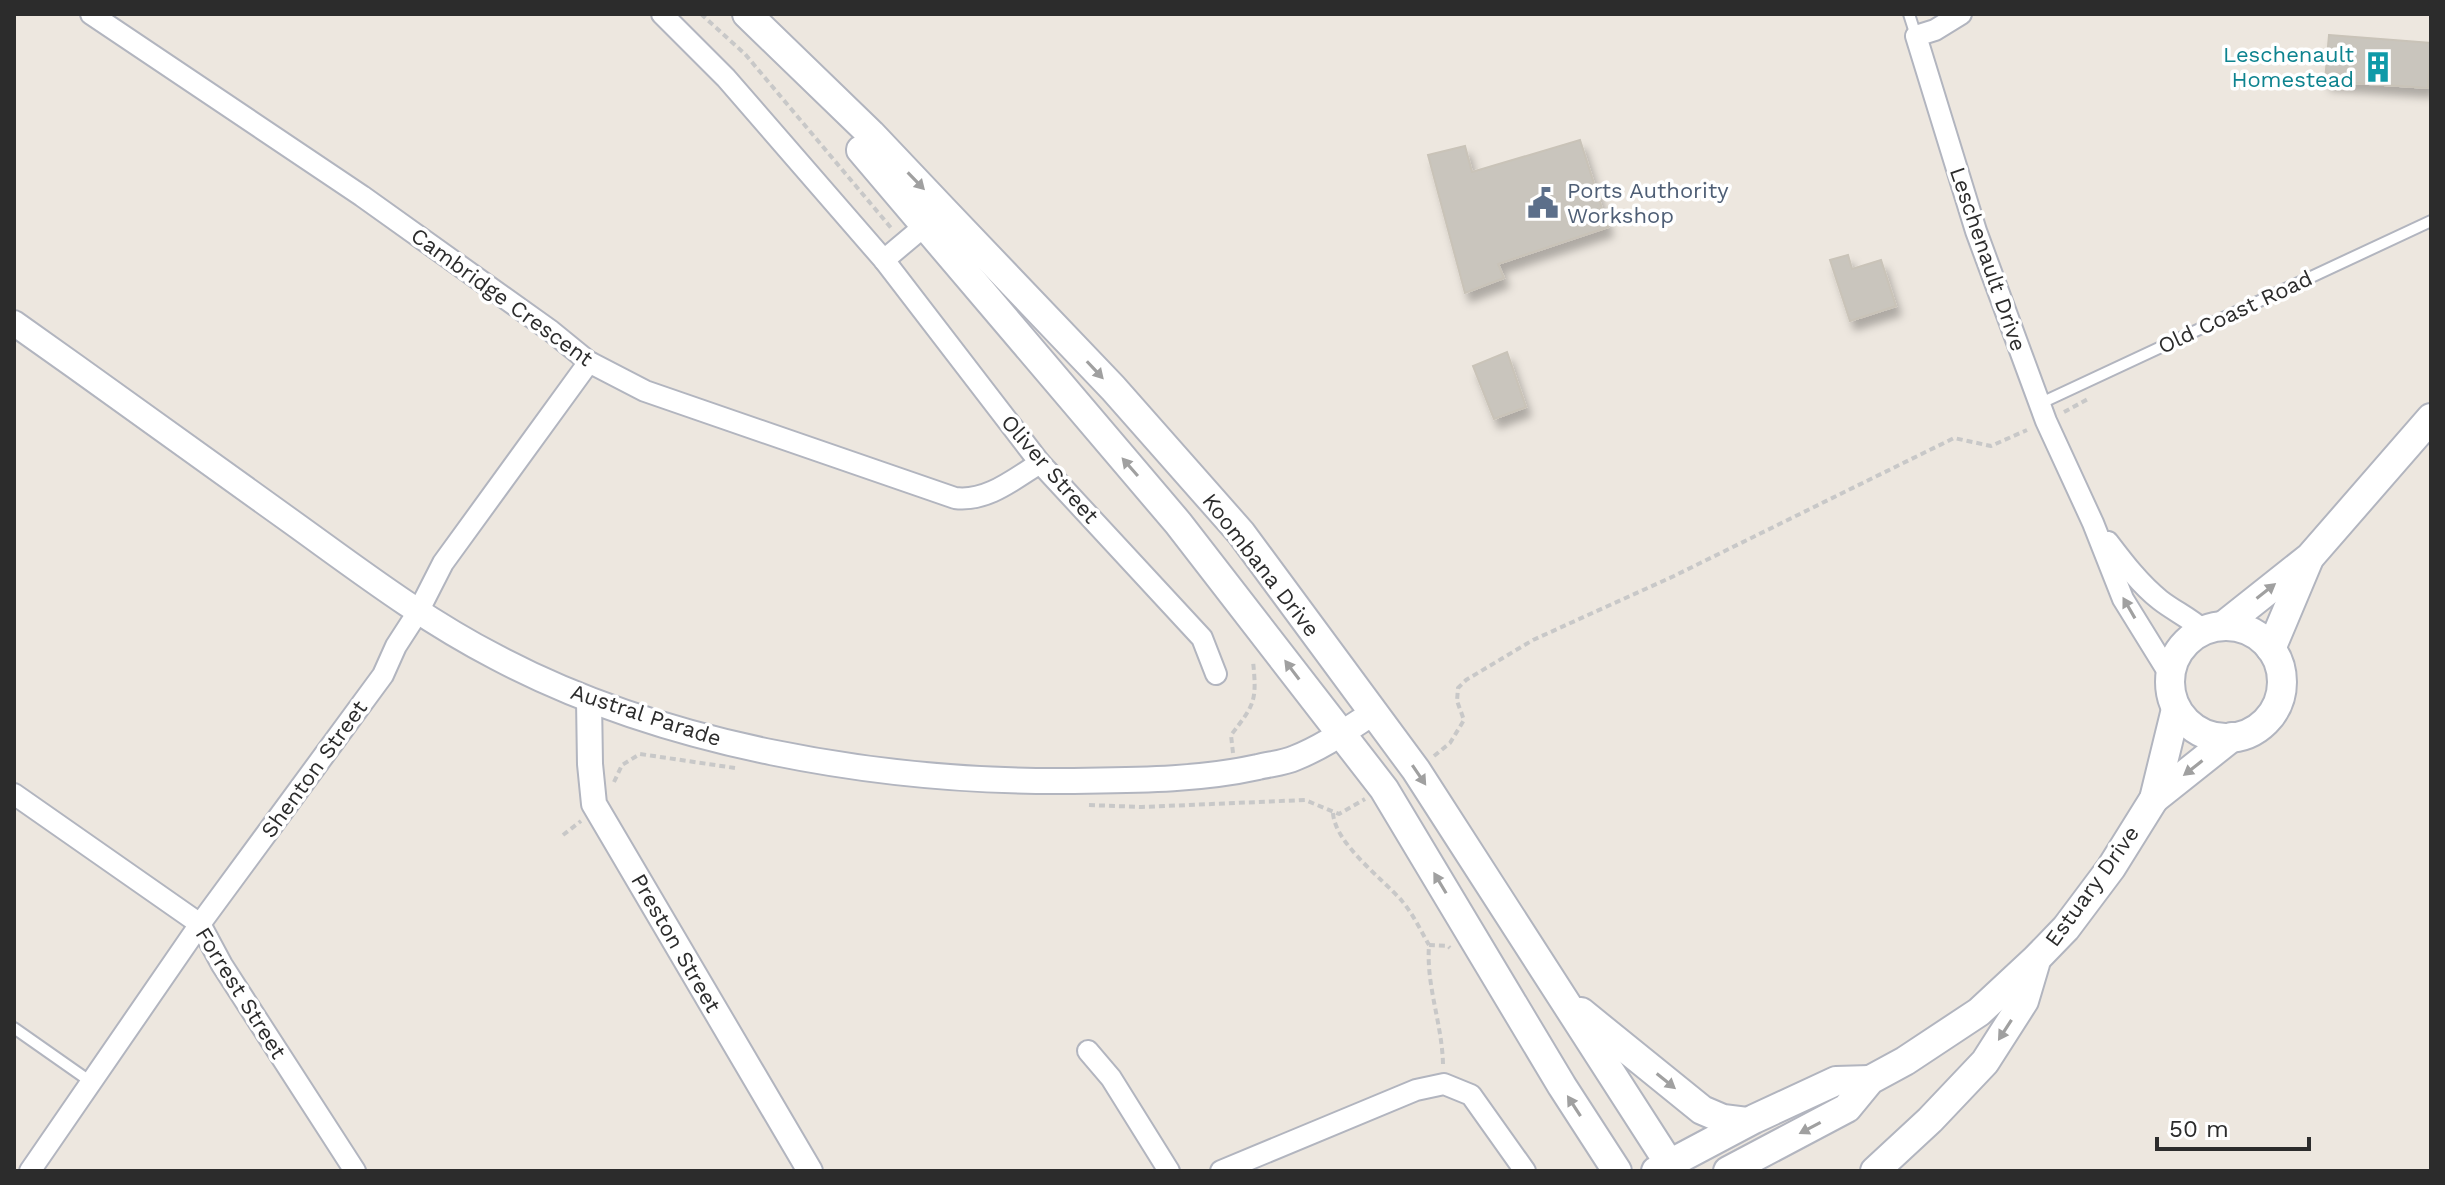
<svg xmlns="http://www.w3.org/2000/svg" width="2445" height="1185" font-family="'Work Sans',sans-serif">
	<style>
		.building { fill: #c9c5bd; stroke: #c9c3b8; stroke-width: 2; filter: url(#shadow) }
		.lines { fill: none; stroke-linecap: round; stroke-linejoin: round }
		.service-casing { stroke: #b2b5bf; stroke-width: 14 }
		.minor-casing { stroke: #b2b5bf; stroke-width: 24 }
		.tertiary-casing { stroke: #b2b5bf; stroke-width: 28 }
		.secondary-casing { stroke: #b2b5bf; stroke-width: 32 }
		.path { stroke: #c8c8c8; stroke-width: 4; stroke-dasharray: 6 4; stroke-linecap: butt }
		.service { stroke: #fff; stroke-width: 10 }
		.minor { stroke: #fff; stroke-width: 20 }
		.tertiary { stroke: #fff; stroke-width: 24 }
		.secondary { stroke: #fff; stroke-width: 28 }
		.oneway { fill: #a0a0a0 }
		.labels { text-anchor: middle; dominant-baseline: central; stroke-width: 7; stroke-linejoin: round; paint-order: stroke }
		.culture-label { font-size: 22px; fill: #0d838f; stroke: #fff; text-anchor: end }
		.service-label { font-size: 22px; fill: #4e5e75; stroke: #fff; text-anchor: start }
		.street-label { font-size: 22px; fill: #2c2c2c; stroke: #fff }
	</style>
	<defs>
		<filter id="shadow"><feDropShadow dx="5" dy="9" stdDeviation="4" flood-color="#0004"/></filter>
	</defs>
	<rect width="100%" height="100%" fill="#ede7df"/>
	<!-- building -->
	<g class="building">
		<polygon points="2329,35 2431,43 2428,88 2325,81"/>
		<polygon points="1580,140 1608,227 1498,264 1504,278 1465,293 1428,155 1465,146 1472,172"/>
		<polygon points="1848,255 1852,269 1881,260 1896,306 1850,321 1830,260"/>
		<polygon points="1507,352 1526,407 1494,419 1473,366"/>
	</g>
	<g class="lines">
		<defs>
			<g id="service">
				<polyline points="1909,14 1916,36"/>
				<polyline points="2039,404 2431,221"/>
				<polyline points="14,1028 91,1082"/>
			</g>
			<g id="minor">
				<path d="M91 14 362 196 551 331 589 362 645 391 955 498C987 502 1014 479 1040 463"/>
				<polyline points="662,14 726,78 884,260 1040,463 1202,638 1216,674"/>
				<polyline points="1961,14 1935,30 1916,36 1976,231 2046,421 2093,523 2123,599 2170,675"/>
				<polyline points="884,260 934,218"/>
				<path d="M2108 542C2124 563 2140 584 2160 600 2174 611 2190 618 2203 630"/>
				<polyline points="14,794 200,924 222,965 355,1171"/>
				<polyline points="1088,1051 1111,1078 1169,1171"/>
				<polyline points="30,1171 200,924 383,675 396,646 418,612 443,563 589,362"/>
				<polyline points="1221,1171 1416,1090 1444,1084 1471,1095 1525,1171"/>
			</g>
			<g id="tertiary">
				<path d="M14 323C106 388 197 454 289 520 356 568 422 619 496 657 662 745 877 782 1064 781 1129 780 1195 781 1258 767 1270 764 1284 763 1295 758 1323 747 1348 729 1373 713"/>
				<polyline points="589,700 590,764 594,804 810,1171"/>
			</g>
			<g id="secondary">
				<polyline points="747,14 871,134 943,210 1113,388 1241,533 1416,770 1674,1171"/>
				<polyline points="861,150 1178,523 1384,789 1562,1086 1617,1171"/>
				<polyline points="2223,626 2310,557 2431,418"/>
				<circle cx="2226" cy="682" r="56"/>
				<polyline points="2271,649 2308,561"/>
				<polyline points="2154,799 2232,737"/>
				<polyline points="1581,1012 1702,1110 1723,1119 1747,1122"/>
				<polyline points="1656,1171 1754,1119 1836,1081 1870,1080"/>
				<polyline points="1728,1171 1847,1108 1870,1080 1905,1061 1979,1012 2036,959 2066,928 2111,868 2154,799 2176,709"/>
				<polyline points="1875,1171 1930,1120 1985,1062 2024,1001 2035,964"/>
			</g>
		</defs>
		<!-- service casing -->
		<use href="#service" class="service-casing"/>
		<!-- minor casing -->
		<use href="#minor" class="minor-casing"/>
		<!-- tertiary casing -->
		<use href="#tertiary" class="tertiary-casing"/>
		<!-- secondary casing -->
		<use href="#secondary" class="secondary-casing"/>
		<!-- path -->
		<g class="path">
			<polyline points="701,14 745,54 892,229"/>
			<polyline points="2064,412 2088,399"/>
			<path d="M1233 753 1231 735C1255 704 1257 701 1253 661"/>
			<polyline points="1434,756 1450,743 1464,720 1457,701 1458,688 1466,680 1533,640 1674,576 1954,438 1991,446 2027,430"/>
			<polyline points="614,782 622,765 640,754 735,768"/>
			<polyline points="1089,805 1142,807 1305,800 1339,814 1365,799"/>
			<path d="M1333 813C1335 844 1383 879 1402 901 1413 914 1421 931 1429 945"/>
			<polyline points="563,835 581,821"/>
			<path d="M1443 1064C1442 1023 1426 986 1429 945L1448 946 1450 948"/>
		</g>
		<!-- service -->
		<use href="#service" class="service"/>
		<!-- minor -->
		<use href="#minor" class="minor"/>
		<!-- tertiary -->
		<use href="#tertiary" class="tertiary"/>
		<!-- secondary -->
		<use href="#secondary" class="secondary"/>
	</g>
	<!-- one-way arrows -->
	<defs><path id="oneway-solid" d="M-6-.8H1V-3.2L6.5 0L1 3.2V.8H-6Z" transform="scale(2)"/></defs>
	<g class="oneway">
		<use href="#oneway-solid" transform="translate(916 181) rotate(46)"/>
		<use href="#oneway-solid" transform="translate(1095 370) rotate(47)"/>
		<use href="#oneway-solid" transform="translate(1130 467) rotate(-131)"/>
		<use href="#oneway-solid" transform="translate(2266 591) rotate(-38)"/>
		<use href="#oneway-solid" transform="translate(2129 608) rotate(-120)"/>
		<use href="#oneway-solid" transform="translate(1292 670) rotate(-127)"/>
		<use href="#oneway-solid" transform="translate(2193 768) rotate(142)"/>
		<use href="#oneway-solid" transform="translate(1419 775) rotate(56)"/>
		<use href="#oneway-solid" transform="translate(1440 883) rotate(-121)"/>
		<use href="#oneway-solid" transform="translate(2005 1030) rotate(123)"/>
		<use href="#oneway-solid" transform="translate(1666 1081) rotate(39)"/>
		<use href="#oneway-solid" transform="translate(1574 1106) rotate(-123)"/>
		<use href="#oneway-solid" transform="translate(1810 1128) rotate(152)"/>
	</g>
	<!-- icons -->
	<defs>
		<symbol id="building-bare" viewBox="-9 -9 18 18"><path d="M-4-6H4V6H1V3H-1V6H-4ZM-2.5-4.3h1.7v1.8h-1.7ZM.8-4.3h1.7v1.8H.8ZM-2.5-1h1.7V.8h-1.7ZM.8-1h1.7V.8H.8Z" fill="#0f9aa8" stroke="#fff" stroke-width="2.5" paint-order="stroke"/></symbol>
		<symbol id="civic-bare" viewBox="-9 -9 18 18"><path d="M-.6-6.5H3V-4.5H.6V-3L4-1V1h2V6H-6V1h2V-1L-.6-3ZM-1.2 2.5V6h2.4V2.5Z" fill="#5c6f8a" stroke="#fff" stroke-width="2.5" paint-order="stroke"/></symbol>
	</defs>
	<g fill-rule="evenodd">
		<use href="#building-bare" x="2356" y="45" width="44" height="44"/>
		<use href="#civic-bare" x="1521" y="181" width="44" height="44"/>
	</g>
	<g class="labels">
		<!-- culture labels -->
		<g class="culture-label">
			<text x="2354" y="54">Leschenault<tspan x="2354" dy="25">Homestead</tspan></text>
		</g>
		<!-- service labels -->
		<g class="service-label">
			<text x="1567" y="190">Ports Authority<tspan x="1567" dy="25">Workshop</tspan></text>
		</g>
		<!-- street labels -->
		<g class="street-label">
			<text transform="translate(1988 259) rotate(71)">Leschenault Drive</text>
			<text transform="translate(502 297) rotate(36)">Cambridge Crescent</text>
			<text transform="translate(2235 312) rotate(-25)">Old Coast Road</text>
			<text transform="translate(1050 469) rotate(49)">Oliver Street</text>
			<text transform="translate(1261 565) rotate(52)">Koombana Drive</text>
			<text transform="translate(646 715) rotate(18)">Austral Parade</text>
			<text transform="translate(314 769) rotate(-54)">Shenton Street</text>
			<text transform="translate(2092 886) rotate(-54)">Estuary Drive</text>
			<text transform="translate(676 943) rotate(60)">Preston Street</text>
			<text transform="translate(241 993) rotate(58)">Forrest Street</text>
		</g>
	</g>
	<!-- border -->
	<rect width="2445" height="1185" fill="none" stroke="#2c2c2c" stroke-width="32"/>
	<!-- scale -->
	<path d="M2157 1137v12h152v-12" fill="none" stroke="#2c2c2c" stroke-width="4"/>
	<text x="2169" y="1137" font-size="24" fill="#2c2c2c" stroke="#ffffff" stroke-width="6" paint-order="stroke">50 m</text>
</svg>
